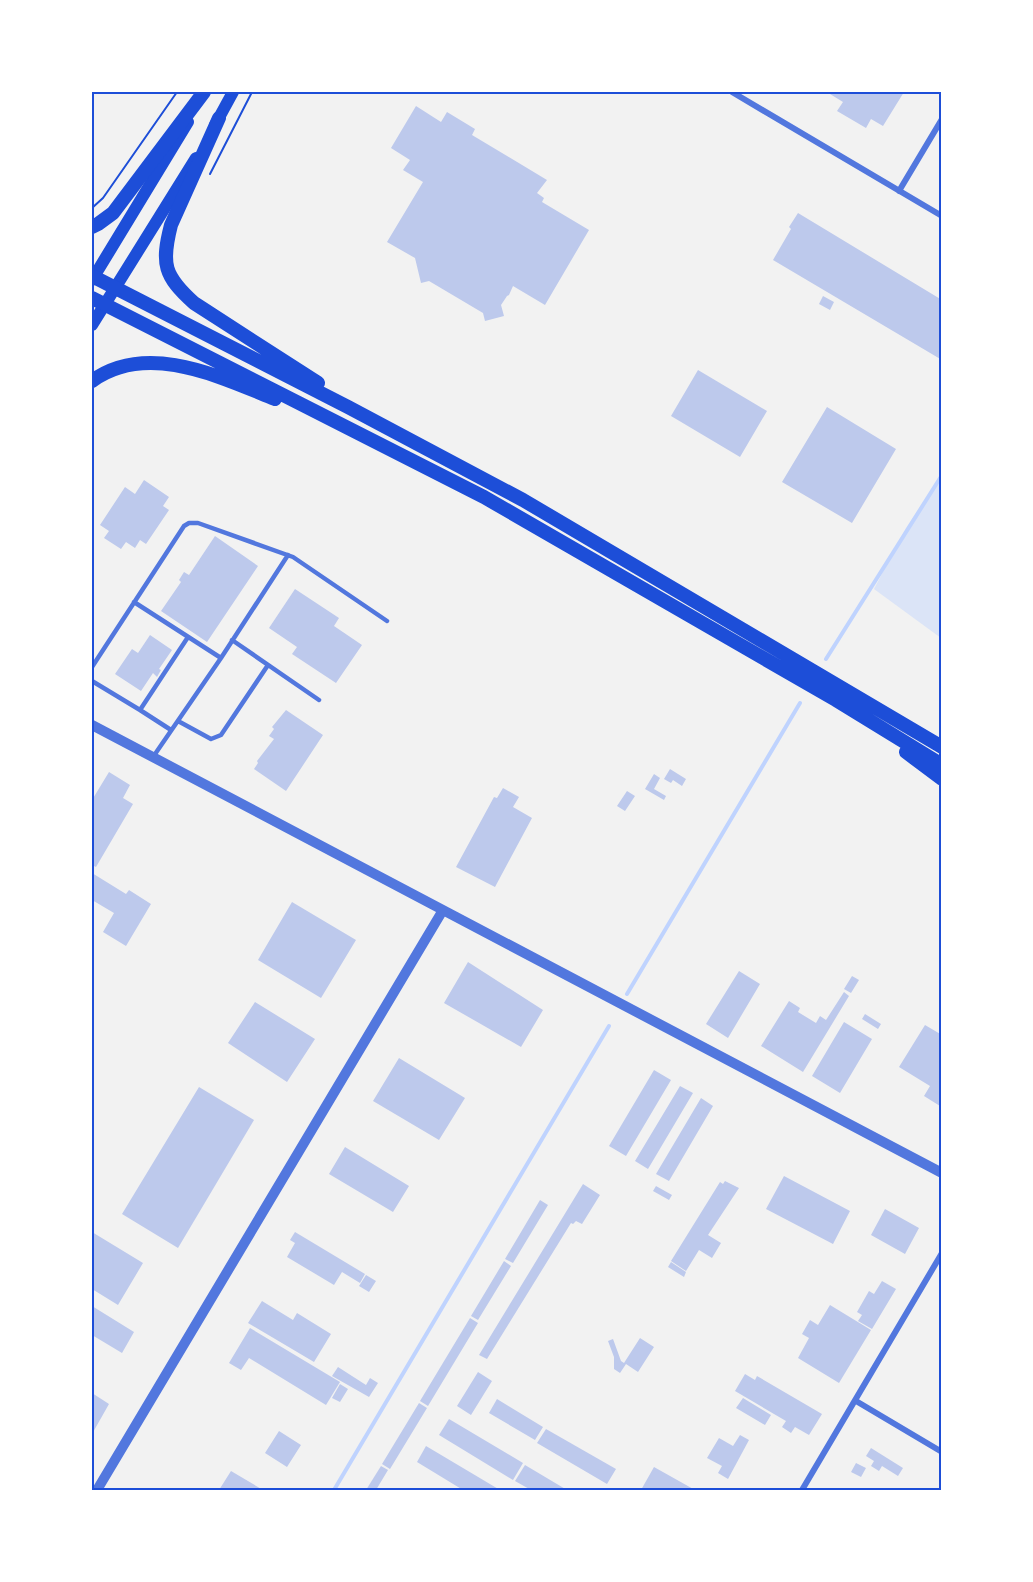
<svg xmlns="http://www.w3.org/2000/svg" width="1033" height="1582" font-family="Barlow,sans-serif">
  <style>
    .green { fill: #dbe4f7 }
    .lines { fill: none; stroke-linecap: round; stroke-linejoin: round }
    .stream { stroke: #bfd3fe; stroke-width: 4 }
    .building { fill: #bdc9ec }
    .path { stroke: #1d4ed8; stroke-width: 2 }
    .service { stroke: #5277de; stroke-width: 4.5 }
    .minor { stroke: #5277de; stroke-width: 6 }
    .tertiary { stroke: #5277de; stroke-width: 10 }
    .secondary { stroke: #1d4ed8; stroke-width: 12 }
    .primary { stroke: #1d4ed8; stroke-width: 14 }
    .neatline { fill: none; stroke: #1d4ed8; stroke-width: 2 }
  </style>
  <rect width="100%" height="100%" fill="#f2f2f2"/>
  <path class="green" d="M941 476V638L874 589 906 528Z"/>
  <g class="lines">
    <path class="stream" d="M826 659 942 475
      M627 994 800 703
      M334 1490 609 1026"/>
  </g>
  <path class="building" d="M832 92H904L883 126 871 119 866 128 837 111 843 102 830 94Z
    M416 106 441 122 447 112 475 129 472 135 547 180 537 193 544 198 542 202 589 230 545 305 513 286 509 295 507 296 501 305 504 316 485 321 483 313 429 281 421 283 415 258 387 242 423 182 403 170 410 160 391 148Z
    M798 213 942 300V360L773 260 791 229 789 227Z
    M823 296 834 302 830 310 819 304Z
    M698 370 767 411 740 457 671 416Z
    M827 407 896 449 852 523 782 482Z
    M144 480 169 497 163 506 169 510 146 544 140 540 135 548 126 542 121 549 104 538 109 531 100 525 125 487 135 494Z
    M215 536 258 566 207 642 161 611 181 582 179 580 184 572 189 575Z
    M295 589 339 618 334 626 362 645 336 683 292 654 297 647 269 628Z
    M150 635 172 650 159 669 161 670 157 677 153 673 141 691 115 674 132 649 138 653Z
    M286 710 323 735 286 791 254 769 258 763 257 761 274 739 269 736 274 729 272 727Z
    M670 769 686 779 682 786 673 780 671 783 664 779Z
    M109 772 130 785 123 798 133 804 96 867 92 865V800Z
    M654 774 660 778 654 789 666 796 664 800 645 789Z
    M503 788 519 797 513 807 532 818 495 887 456 867 494 797 497 798Z
    M627 791 635 796 625 811 617 806Z
    M92 873 126 894 129 890 151 904 126 946 103 932 114 913 92 900Z
    M292 902 356 940 321 998 258 960Z
    M468 962 543 1010 521 1047 444 1003Z
    M739 971 760 984 728 1038 706 1024Z
    M852 976 859 980 851 993 844 989Z
    M844 992 849 996 803 1072 761 1046 789 1001 800 1008 798 1012 816 1023 820 1016 826 1020Z
    M255 1002 315 1039 287 1082 228 1043Z
    M865 1014 881 1024 878 1029 862 1019Z
    M844 1022 872 1039 840 1093 812 1076Z
    M925 1025 942 1035 940 1106 924 1096 930 1086 899 1067Z
    M399 1058 465 1098 439 1140 373 1101Z
    M654 1070 671 1080 626 1156 609 1146Z
    M680 1086 693 1093 648 1169 635 1161Z
    M199 1087 254 1120 178 1248 122 1214Z
    M701 1098 713 1106 669 1181 656 1174Z
    M345 1147 409 1186 393 1212 329 1174Z
    M784 1176 850 1211 833 1244 766 1209Z
    M725 1181 739 1188 708 1235 721 1243 712 1258 699 1250 686 1271 671 1261 720 1182 723 1184Z
    M583 1184 600 1195 582 1224 576 1221 573 1224 571 1223 487 1359 479 1355Z
    M656 1186 672 1195 669 1200 653 1191Z
    M540 1200 548 1205 513 1263 505 1259Z
    M885 1209 919 1228 905 1254 871 1235Z
    M92 1232 143 1263 118 1305 92 1289Z
    M295 1232 365 1274 360 1283 342 1272 334 1285 287 1257 295 1243 290 1240Z
    M504 1261 511 1266 478 1320 471 1316Z
    M671 1262 686 1272 684 1277 668 1267Z
    M366 1275 376 1281 369 1292 359 1286Z
    M882 1281 896 1289 872 1329 858 1321 862 1315 857 1312 869 1291 874 1294Z
    M262 1301 293 1320 297 1313 331 1334 314 1362 248 1323Z
    M830 1305 871 1330 839 1383 798 1358 809 1338 802 1334 810 1320 818 1325Z
    M92 1306 134 1332 122 1353 92 1335Z
    M470 1318 478 1323 428 1406 420 1401Z
    M250 1328 340 1382 326 1405 249 1358 241 1370 229 1363Z
    M640 1338 654 1347 638 1372 626 1364 620 1373 614 1369V1357L608 1341 613 1339 621 1361 624 1363Z
    M338 1367 366 1385 370 1378 378 1383 369 1397 332 1376Z
    M478 1372 492 1381 471 1415 457 1406Z
    M745 1374 755 1380 757 1376 822 1414 809 1435 795 1427 791 1433 782 1427 786 1421 735 1391Z
    M340 1384 348 1389 340 1402 332 1398Z
    M92 1393 109 1404 92 1434Z
    M743 1398 771 1415 765 1425 736 1408Z
    M497 1399 543 1427 535 1440 489 1413Z
    M419 1403 427 1408 390 1469 382 1464Z
    M449 1419 523 1463 513 1480 439 1435Z
    M546 1429 616 1469 607 1484 537 1443Z
    M279 1431 301 1445 287 1467 265 1453Z
    M740 1435 749 1440 728 1479 718 1473 722 1466 707 1458 719 1438 733 1446Z
    M426 1446 500 1490H463L417 1462Z
    M871 1448 903 1468 898 1476 882 1466 879 1471 871 1466 874 1461 866 1456Z
    M856 1463 866 1468 861 1477 851 1472Z
    M525 1465 567 1490H531L515 1481Z
    M381 1466 388 1470 376 1490H366Z
    M654 1467 695 1490H641Z
    M231 1471 263 1490H219Z"/>
  <g class="lines">
    <path class="path" d="M210 174 252 92
      M92 208 103 198 177 92"/>
    <path class="service" d="M134 602 221 658 288 555
      M232 640 319 700
      M92 667 184 526 189 523H198L293 557 387 621
      M92 681 140 710
      M178 721 211 739 221 735 268 665
      M171 730 140 710 188 637
      M153 757 221 658"/>
    <path class="minor" d="M732 92 942 216
      M899 191 942 119
      M856 1401 942 1452
      M802 1490 942 1253"/>
    <path class="tertiary" d="M92 725 942 1173
      M97 1490 443 910"/>
    <path class="secondary" d="M215 125 233 92
      M92 280 188 122
      M92 325 196 158"/>
    <path class="primary" d="M219 118 171 225C161 264 164 276 194 303L318 383
      M92 227 98 224 113 213 204 92
      M92 276 348 407 523 500 942 747
      M92 298 484 497 836 700 942 765
      M92 381C147 341 220 377 275 399
      M906 752 942 779"/>
  </g>
  <rect width="1033" height="1582" fill="none" stroke="#ffffff" stroke-width="186"/>
  <rect x="93" y="93" width="847" height="1396" class="neatline"/>
</svg>
